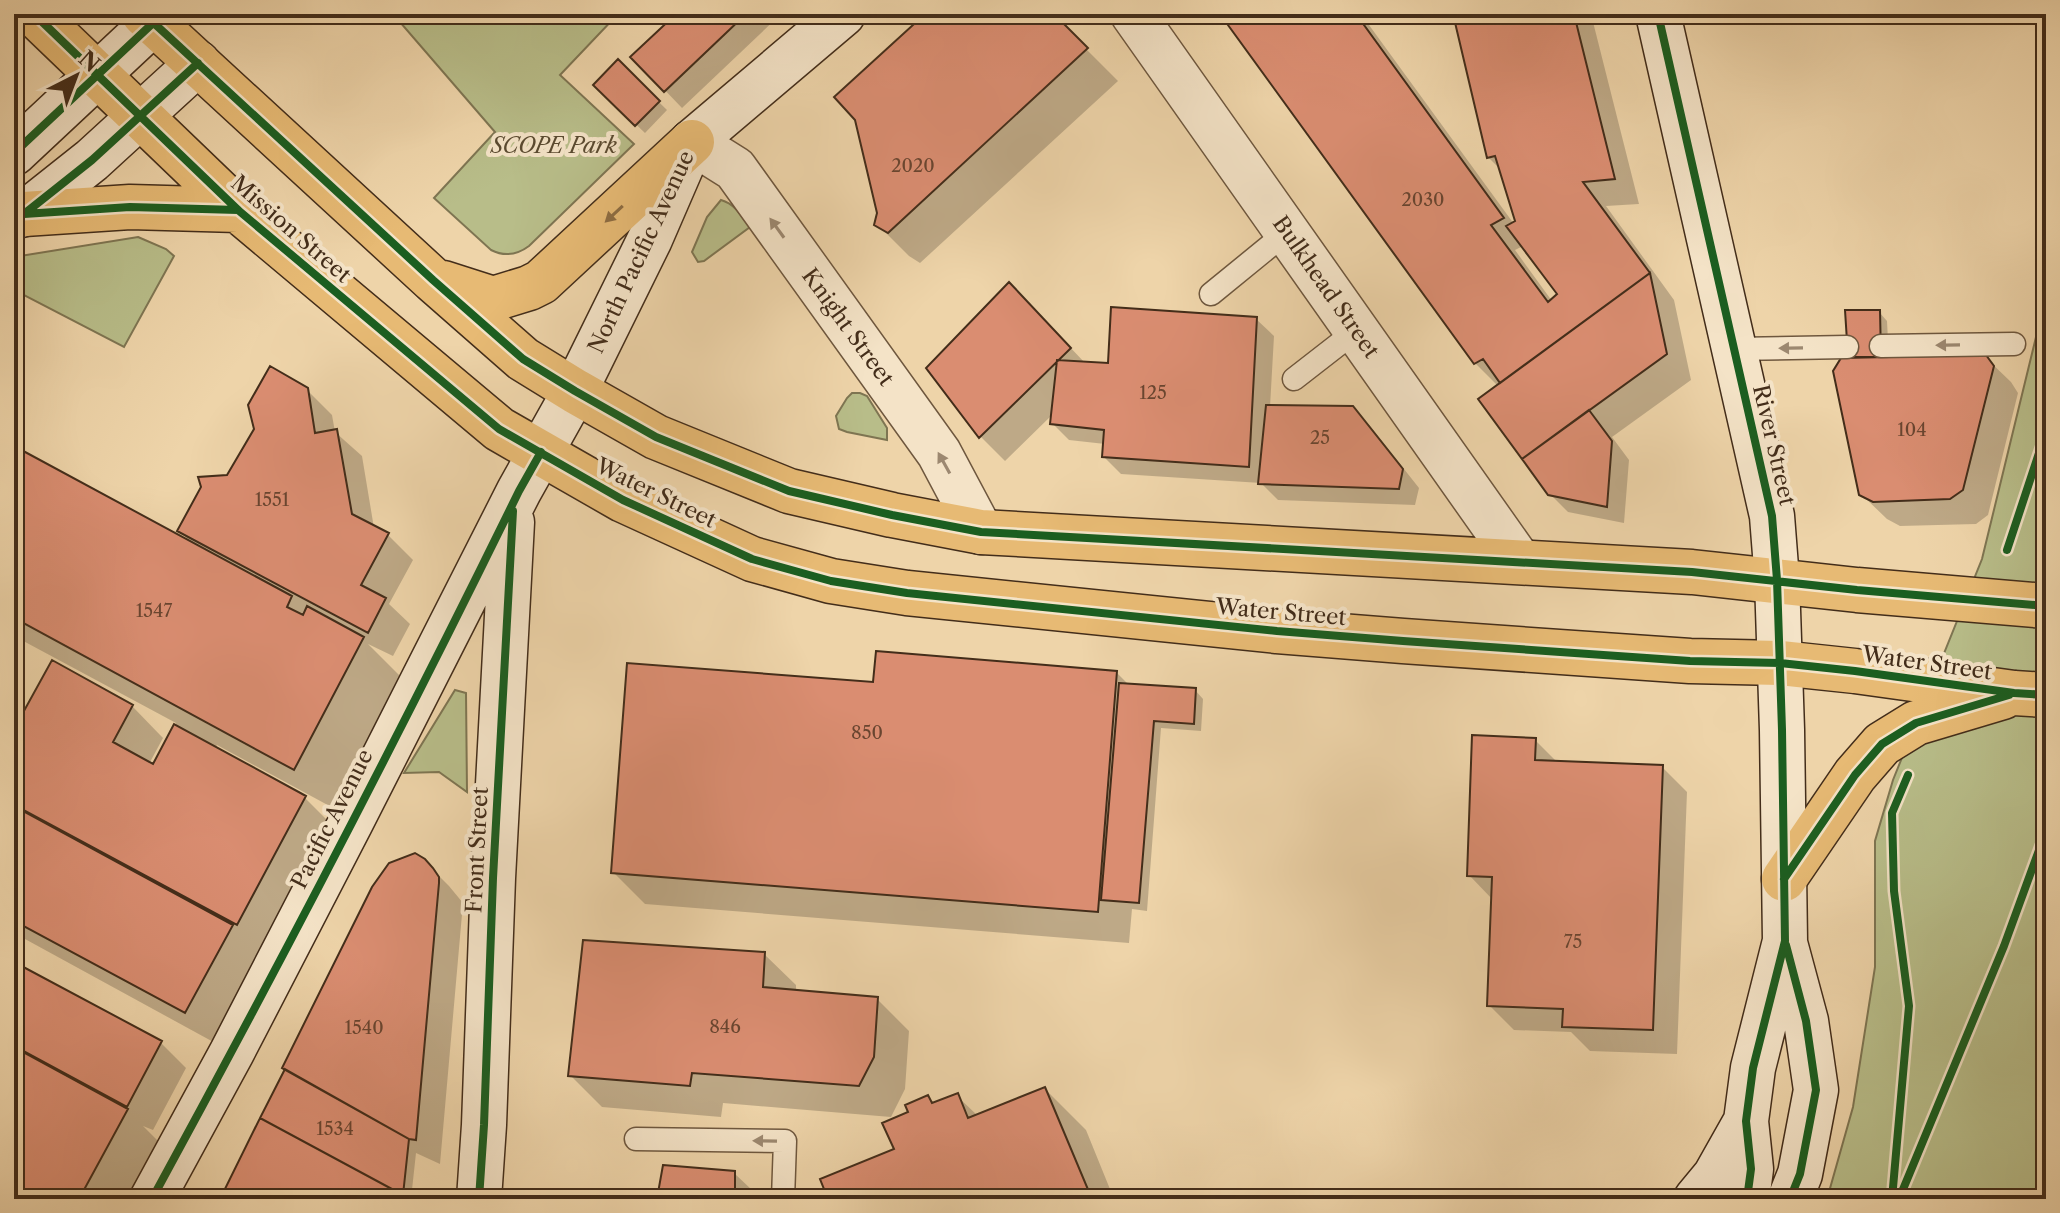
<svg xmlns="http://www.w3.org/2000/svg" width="2060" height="1213" font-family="'Libre Caslon Text',serif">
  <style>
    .green { fill: #b8bd89; stroke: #7e7552; stroke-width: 2 }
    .shadow { fill: #0003; fill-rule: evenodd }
    .building { fill: #da8d71; stroke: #432d1a; stroke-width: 2 }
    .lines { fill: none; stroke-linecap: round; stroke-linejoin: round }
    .lane-casing { stroke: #6e573e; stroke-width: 25 }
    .street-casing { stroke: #6e573e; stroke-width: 47 }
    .secondary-casing { stroke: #432d1a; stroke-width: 47 }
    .primary-casing { stroke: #432d1a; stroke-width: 47 }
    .lane { stroke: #f4e3c7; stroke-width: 22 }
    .street { stroke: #f4e3c7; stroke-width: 44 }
    .secondary { stroke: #f4e3c7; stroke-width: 44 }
    .primary { stroke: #e7ba74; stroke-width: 44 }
    .cycleway-casing { stroke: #f4e3c7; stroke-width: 13 }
    .cycleway { stroke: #1b5e20; stroke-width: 8 }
    .oneway { fill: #8d6c42 }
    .oneway2 { fill: #9c8870 }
    .labels { text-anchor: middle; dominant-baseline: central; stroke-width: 8; stroke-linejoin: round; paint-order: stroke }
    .number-label { font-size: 18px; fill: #694530 }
    .park-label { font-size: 22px; font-style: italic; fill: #5a4a30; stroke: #f4e3c7 }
    .street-label { font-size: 22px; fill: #432d1a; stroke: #f4e3c7 }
  </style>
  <rect width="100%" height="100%" fill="#eed4a9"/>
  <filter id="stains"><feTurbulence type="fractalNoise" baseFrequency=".0025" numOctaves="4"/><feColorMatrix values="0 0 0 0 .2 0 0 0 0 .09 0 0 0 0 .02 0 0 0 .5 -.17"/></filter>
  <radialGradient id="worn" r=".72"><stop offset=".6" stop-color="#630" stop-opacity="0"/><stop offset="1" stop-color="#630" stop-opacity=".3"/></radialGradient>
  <path class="green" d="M393 14H618L560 75 634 144 529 246C517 255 505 257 491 250L434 198 495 132Z
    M721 200C735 204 742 216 750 227L704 261 698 262 692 252 707 217Z
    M138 237 166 249 174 256 124 347 14 290V257Z
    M2046 296V1199H1827L1853 1107 1875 967V841L1893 780 1982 559Z
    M852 393H860L867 396 887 428V440L847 432 839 429 836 416 847 398Z
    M455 690 466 693 467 792 439 772 404 773Z"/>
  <path class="shadow" d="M679 14H781L682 108 633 57Z
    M928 14H1051L1118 81 920 263 909 256 877 224Z
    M1222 14H1361L1514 224 1517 222 1501 170 1488 157 1455 14H1591L1639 204 1606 206 1674 300 1691 380 1612 437 1629 460 1624 523 1568 512 1550 494 1499 387 1475 363ZM1523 246 1560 294 1552 301 1515 250Z
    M618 62 667 110 645 133 595 85Z
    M1034 309 1085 363 1110 365 1256 319 1274 336 1270 407 1352 408 1370 426 1419 488 1415 505 1278 500 1261 483 1121 474 1104 457 1105 444 1069 440 1052 423V415L1005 461 981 437 928 369Z
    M1879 312 1887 321 1889 359 1985 357 2011 382 2018 393 1988 515 1976 524 1900 526 1887 519 1861 494 1853 360 1849 356Z
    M307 390 332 415 335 432 362 456 374 528 388 535 413 560 389 604 410 624 393 656 368 644 404 680 335 809 217 745 215 749 305 798 336 829 217 1044 14 933V734L132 706 163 738 149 764 154 766 176 723 14 636V448L191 543 180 531Z
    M1116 672 1129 685 1195 690 1203 699 1201 731 1161 728 1147 911 1132 909 1129 943 645 904 613 872 875 684Z
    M1535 740 1558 763 1662 767 1687 792 1677 1054 1590 1051 1571 1032 1514 1030 1489 1005 1493 900 1469 875Z
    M423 860 449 886 463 903 440 1164 416 1153 411 1199H222Z
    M764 954 796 985V992L877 999 909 1031 905 1089 891 1117 723 1103 721 1117 602 1107 570 1075Z
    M14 964 161 1043 186 1068 153 1130 143 1126 159 1142 128 1199H14Z
    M1045 1089 1086 1130 1114 1199H831L896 1150 910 1113 928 1098 935 1104 957 1096 978 1116Z
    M734 1173 752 1190 751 1199H644Z"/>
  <path class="building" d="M676 14H746L664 92 630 57Z
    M925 14H1054L1088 48 888 233 874 225 877 213 855 120 834 97Z
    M1220 14H1356L1504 218 1491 225 1548 302 1557 294 1506 226 1515 221 1495 156 1487 158 1453 14H1574L1615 179 1583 182 1650 273 1500 383 1483 359 1474 364Z
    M618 59 660 101 635 126 593 85Z
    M1650 273 1667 354 1522 459 1478 399Z
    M1009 282 1071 348 979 438 926 368Z
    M1111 307 1257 317 1249 467 1102 457 1104 430 1050 424 1057 360 1108 363Z
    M1845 310H1880L1881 357H1848Z
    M1986 355 1994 366 1963 490 1950 499 1873 502 1859 495 1833 371 1841 358Z
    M270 366 308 388 315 433 337 429 352 514 389 533 361 585 386 598 368 633 177 531 201 487 198 477 227 475 254 429 248 405Z
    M1266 405 1353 406 1403 469 1399 489 1258 484Z
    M1589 410 1612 441 1607 507 1548 495 1522 459Z
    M14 446 292 596 287 607 303 615 307 606 364 637 294 770 14 618Z
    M876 651 1117 671 1098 912 611 873 627 663 873 682Z
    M52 660 133 705 113 742 153 764 174 724 306 796 237 925 14 805V729Z
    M1119 683 1196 688 1194 724 1154 721 1139 903 1101 900Z
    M1472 735 1536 738 1535 760 1663 765 1653 1030 1562 1027 1563 1009 1487 1006 1492 877 1467 876Z
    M14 806 233 925 185 1013 14 921Z
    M415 853 425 859 433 868 439 877V883L416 1140 409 1139 282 1068 372 887 389 863Z
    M583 940 765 952 763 987 878 997 874 1057 859 1086 692 1073 690 1086 568 1076Z
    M14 962 162 1041 127 1107 14 1046Z
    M14 1047 128 1109 79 1199H39L14 1186Z
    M285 1069 409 1139 403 1195 260 1118Z
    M1045 1087 1092 1199H828L820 1179 894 1149 882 1123 908 1112 905 1105 928 1095 932 1103 958 1093 968 1118Z
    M260 1118 403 1195V1199H220Z
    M663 1165 735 1171V1199H642V1191L658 1193Z"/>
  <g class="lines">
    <defs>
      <path id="lane" d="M1211 294 1287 232
        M1881 346 2014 344
        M1734 349 1847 347
        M1294 379 1357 330
        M636 1139 785 1141 783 1199"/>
      <path id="street" d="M1133 14 1519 561
        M692 142 735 169 939 453 981 532"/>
      <path id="secondary" d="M1658 14 1772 516 1777 580 1782 730 1785 941 1753 1068 1746 1121 1751 1169 1747 1199
        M14 153 153 23
        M14 217 24 214 92 160 198 63
        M1785 943 1806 1021 1816 1090 1800 1174 1790 1199
        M152 1199 232 1052 351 822 519 491 575 391 650 239 692 142 843 14
        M479 1199 484 1125 493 878 512 522
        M1696 1199 1715 1176 1746 1121"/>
      <path id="primary" d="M34 14 238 210 499 429 623 500 752 559 831 581 907 593 1277 631 1403 641 1690 661 1780 663 1855 671 2014 693 2046 695
        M144 14 433 280 523 359 575 391 656 437 789 491 892 515 981 532 1692 572 1857 590 2046 606
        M24 214 130 207 238 210
        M443 283 493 299 529 288 541 282 692 142
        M1784 879 1855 775 1882 744 1916 723 2003 697"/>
    </defs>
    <use href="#lane" class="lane-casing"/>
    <use href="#street" class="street-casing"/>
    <use href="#secondary" class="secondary-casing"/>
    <use href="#primary" class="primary-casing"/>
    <use href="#lane" class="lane"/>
    <use href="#street" class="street"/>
    <use href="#secondary" class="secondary"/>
    <use href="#primary" class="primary"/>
    <defs>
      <path id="cycleway" d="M34 14 238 210 499 429 623 500 752 559 831 581 907 593 1277 631 1403 641 1690 661 1780 663 1855 671 2014 693 2046 695
        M144 14 433 280 523 359 575 391 656 437 789 491 892 515 981 532 1692 572 1857 590 2046 606
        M1658 14 1772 516 1777 580 1782 730 1785 941 1753 1068 1746 1121 1751 1169 1747 1199
        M14 153 153 23
        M24 214 130 207 238 210
        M14 217 24 214 92 160 198 63
        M2007 550 2046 432
        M1784 879 1855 775 1882 744 1916 723 2009 695
        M1786 945 1806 1021 1816 1090 1800 1174 1790 1199
        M152 1199C279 966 402 730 519 491L541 452
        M479 1199 484 1125 493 878 513 511
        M1892 1199 1909 1006 1894 891 1892 813 1908 775
        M1899 1199 2004 946 2046 831"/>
    </defs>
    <use href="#cycleway" class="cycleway-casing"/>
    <use href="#cycleway" class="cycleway"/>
  </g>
  <defs><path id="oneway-solid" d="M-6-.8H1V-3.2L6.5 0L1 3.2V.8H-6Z" transform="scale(2)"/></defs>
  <use class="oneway" href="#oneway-solid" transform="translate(614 214) rotate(137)"/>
  <g class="oneway2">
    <use href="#oneway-solid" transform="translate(777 228) rotate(-126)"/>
    <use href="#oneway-solid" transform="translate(1948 345) rotate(179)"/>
    <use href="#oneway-solid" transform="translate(1791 348) rotate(179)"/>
    <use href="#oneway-solid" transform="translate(944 463) rotate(-119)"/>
    <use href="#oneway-solid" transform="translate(765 1141) rotate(-179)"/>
  </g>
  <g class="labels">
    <g class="number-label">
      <text x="913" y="166">2020</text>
      <text x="1423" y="200">2030</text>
      <text x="1153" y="393">125</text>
      <text x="1912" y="430">104</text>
      <text x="1320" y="438">25</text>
      <text x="272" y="500">1551</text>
      <text x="154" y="611">1547</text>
      <text x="867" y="733">850</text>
      <text x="1573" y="942">75</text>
      <text x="725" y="1027">846</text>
      <text x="364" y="1028">1540</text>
      <text x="335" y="1129">1534</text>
    </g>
    <g class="park-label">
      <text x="554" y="145">SCOPE Park</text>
    </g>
    <g class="street-label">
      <text transform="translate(291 229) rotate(41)">Mission Street</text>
      <text transform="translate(641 252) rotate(-65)">North Pacific Avenue</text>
      <text transform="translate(1326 287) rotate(55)">Bulkhead Street</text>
      <text transform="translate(848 327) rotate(54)">Knight Street</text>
      <text transform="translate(1774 445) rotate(77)">River Street</text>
      <text transform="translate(656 493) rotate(26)">Water Street</text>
      <text transform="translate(1281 612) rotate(5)">Water Street</text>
      <text transform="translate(1927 663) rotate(8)">Water Street</text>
      <text transform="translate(332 819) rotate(-63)">Pacific Avenue</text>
      <text transform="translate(477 850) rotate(-87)">Front Street</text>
    </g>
  </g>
  <rect width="2060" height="1213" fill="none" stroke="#eed4a9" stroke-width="48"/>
  <rect x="16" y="16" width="2028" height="1181" fill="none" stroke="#432d1a" stroke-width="4"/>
  <rect x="24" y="24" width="2012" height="1165" fill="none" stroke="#432d1a" stroke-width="2"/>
  <g transform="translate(76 76) rotate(42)" stroke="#f4e3c7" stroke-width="6" paint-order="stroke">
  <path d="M0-6L14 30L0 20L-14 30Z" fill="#432d1a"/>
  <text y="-12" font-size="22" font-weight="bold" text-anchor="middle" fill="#432d1a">N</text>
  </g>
  <rect width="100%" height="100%" filter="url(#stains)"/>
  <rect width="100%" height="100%" fill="url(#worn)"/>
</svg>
